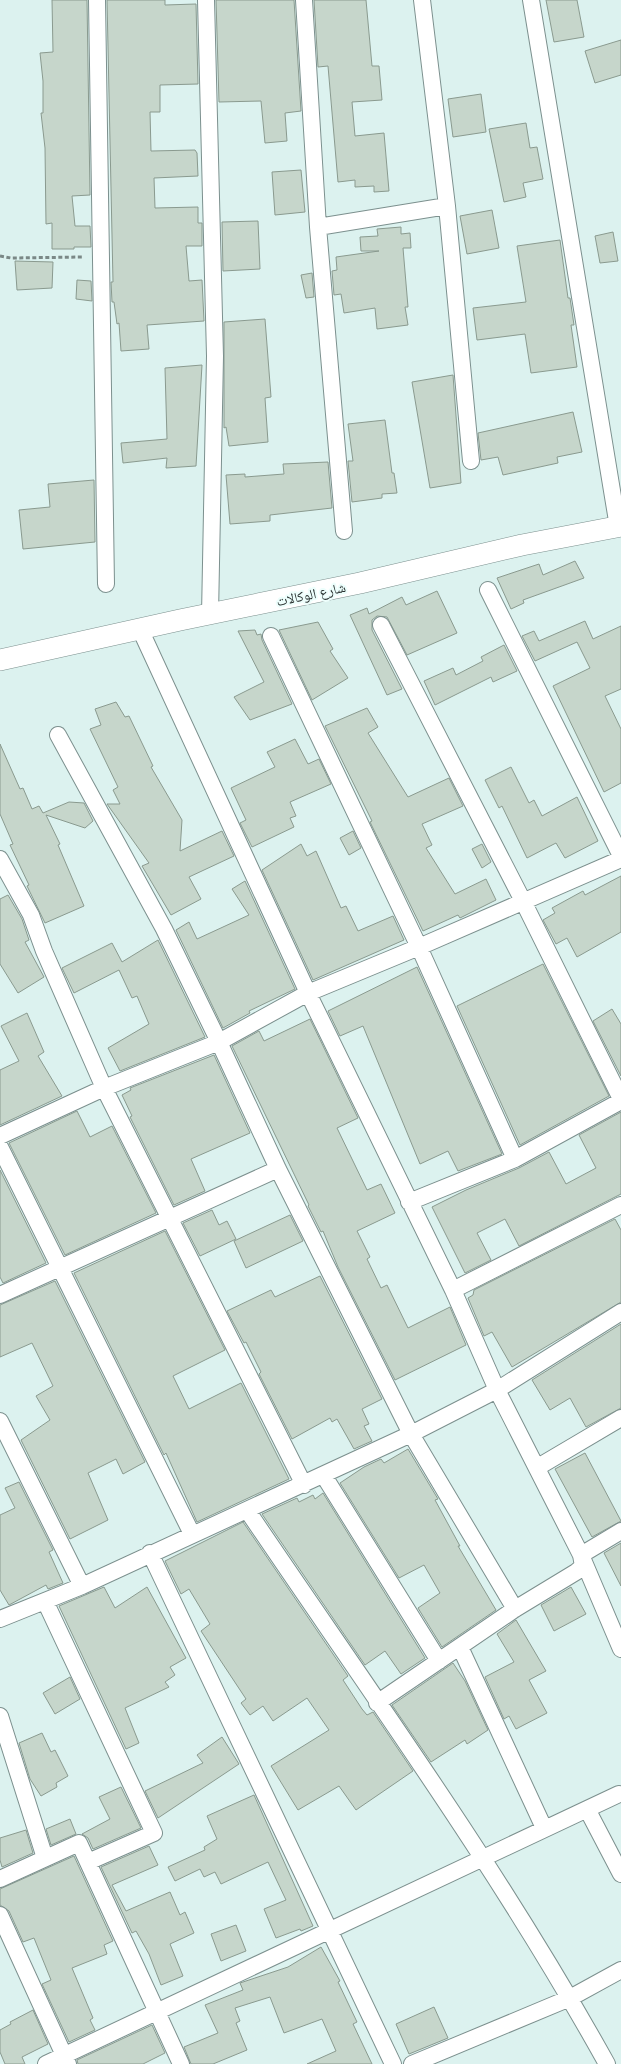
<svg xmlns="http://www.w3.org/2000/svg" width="621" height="2064" font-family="Montserrat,'Noto Naskh Arabic',sans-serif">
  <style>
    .building { fill: #c6d6cb; stroke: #8a9a8f }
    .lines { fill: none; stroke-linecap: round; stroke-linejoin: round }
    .minor-casing { stroke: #7c908e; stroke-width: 18 }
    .tertiary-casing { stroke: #7c908e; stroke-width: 22 }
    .path { stroke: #7a8886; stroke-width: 3; stroke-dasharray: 4 2.5; stroke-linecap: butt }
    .minor { stroke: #fff; stroke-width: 16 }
    .tertiary { stroke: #fff; stroke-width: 21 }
    .labels { text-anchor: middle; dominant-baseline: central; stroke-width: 4; stroke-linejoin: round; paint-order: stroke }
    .street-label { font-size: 14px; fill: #293130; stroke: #edfefc }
  </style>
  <rect width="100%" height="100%" fill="#dcf2ef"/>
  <path class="building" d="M52 0H87L90 195 72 196 75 226H90L91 247H74V249H52V223L46 224 45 148 41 113H43V81L40 53 53 52Z
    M107 0H165V5L196 4 198 84 160 85V112H150L151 151 195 150 197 153 198 176 154 178 155 208 198 207V223H202V246H186L189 281 202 280 204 321 147 325 149 349 121 351 119 323 117 324 114 302H112L111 282H113Z
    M216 0H294L301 111 285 113 287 141 265 143 261 101 219 102Z
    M314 0H366L372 66H379L382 100 352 102 355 136 384 133 389 191 374 192V186L355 187V180L338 182 328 66 318 67Z
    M546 0H577L584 37 554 42Z
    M621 40V75L595 83 585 51Z
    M481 94 486 132 453 137 448 99Z
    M526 123 530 148 537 147 543 179 523 183 526 197 504 202 489 129Z
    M301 170 305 212 275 215 272 172Z
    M492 210 499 248 467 254 460 216Z
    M258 221 260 269 223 271 222 222Z
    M401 227V234L410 233 411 248H403L408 307H405L408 325 377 329 375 308 344 313 341 294 334 295 332 271 337 270 336 257 379 251H361L360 237 378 236 377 229Z
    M613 232 618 261 600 263 595 236Z
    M560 240 568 298H570L574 325H571L577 367 531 373 525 334 477 340 473 308 526 302 517 246Z
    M15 261 53 262 52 288 17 290Z
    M312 273 314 297 306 298 301 275Z
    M77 280 91 281 92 301 76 299Z
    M265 319 271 397 265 398 268 442 229 446 226 427 224 428V322Z
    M202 365 196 466 166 468 167 458 123 463 121 443 167 439 165 368Z
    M453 375 461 483 430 488 412 382Z
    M573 412 582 452 557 457 558 463 503 475 498 457 481 460 478 433Z
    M385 420 392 473H394L397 493 382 494V498L352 502 348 461H353L348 424Z
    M328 462 332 508 270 515V521L230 524 226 475 245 474V477L284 474 283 464Z
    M94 480 95 542 23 549 19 510 50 507 48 484Z
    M575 561 584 578 523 600 524 603 511 609 497 578 539 564 543 575Z
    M437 591 457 633 407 655 387 617 377 616 372 620V630L402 689 387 695 350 615 367 608 369 614 402 597 406 605Z
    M585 621 593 639 621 626V689L605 696 621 729V783L604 792 553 686 590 668 577 642 535 661 522 636 534 631 539 641Z
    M318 622 333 649 330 651 348 678 312 700 279 630Z
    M255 630 257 635 261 634 262 640 292 704 250 720 234 697 264 682 238 631Z
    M504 645 517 671 493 682 491 677 435 705 424 681 453 668 456 675 483 661 481 657Z
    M116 702 125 717 129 716 153 766 151 767 182 820 180 851 222 831 234 856 189 877 201 899 171 915 142 866 149 863 107 804H120L113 790 118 787 90 729 101 725 95 709Z
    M367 708 378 727 368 733 408 797 449 778 463 806 422 824 432 845 426 848 455 894 486 879 496 900 460 918 458 915 423 931 370 822 372 821 325 726Z
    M295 739 308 764 319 759 331 784 290 802 296 816 290 818 294 827 252 847 240 823 246 820 231 788 275 767 267 752Z
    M0 744 20 789 23 788 32 809 39 806 43 813 69 802 84 803 93 821 85 828 46 815 60 844 58 845 84 906 45 923 27 886 29 885 10 845 13 844 0 814Z
    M511 767 529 803 534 800 542 816 577 797 598 841 565 858 556 843 527 858 502 806 499 808 485 780Z
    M353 831 361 848 349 855 340 838Z
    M301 844 307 856 316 851 341 908 346 906 358 931 393 916 404 940 313 980 262 870Z
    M482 844 491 862 482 868 472 849Z
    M621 876V932L577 957 567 938 556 944 543 920 555 913 552 908 583 891 585 895Z
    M245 881 295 989 249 1011 250 1013 223 1028 176 930 189 922 197 939 249 915 232 889Z
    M8 895 22 919 29 940 25 942 44 977 18 993 0 964V899Z
    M158 940 205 1037 120 1071 108 1048 149 1024 137 996 132 998 119 970 74 993 62 968 112 943 122 962Z
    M543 964 609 1096 520 1145 457 1006Z
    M417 967 502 1154 458 1171 448 1151 420 1164 363 1026 340 1036 328 1011Z
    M612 1009 621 1024V1076L593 1021Z
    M27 1013 44 1052 38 1056 62 1096 0 1125V1070L19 1061 1 1026Z
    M310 1019 358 1118 337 1128 367 1190 381 1184 395 1213 357 1231 370 1257 367 1259 381 1288 387 1285 408 1328 450 1307 466 1345 395 1380 338 1267 323 1231 321 1232 308 1206 309 1205 232 1046 259 1031 264 1041Z
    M214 1055 250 1133 191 1159 205 1191 174 1205 130 1117 132 1116 122 1095 131 1090 130 1088Z
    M77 1111 90 1137 112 1126 156 1213 65 1255 9 1143Z
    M621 1112V1194L519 1246 505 1219 477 1233 491 1260 465 1273 432 1207 466 1190 519 1168 549 1152 566 1184 596 1168 579 1135Z
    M0 1170 46 1263 3 1283 0 1277Z
    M212 1210 219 1225 227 1221 236 1239 200 1256 183 1223Z
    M290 1215 303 1241 246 1268 234 1241Z
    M615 1219 621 1230V1302L512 1367 492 1332 484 1336 468 1298 473 1295 474 1290Z
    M165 1231 225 1350 173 1376 189 1409 241 1383 289 1479 197 1522 166 1453 164 1455 74 1273Z
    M320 1276 382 1399 362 1409 369 1424 364 1426 372 1441 354 1449 337 1419 332 1422 330 1418 292 1439 259 1374 261 1372 246 1342 244 1343 227 1311 271 1290 275 1297Z
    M55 1281 145 1462 123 1474 116 1459 88 1473 108 1520 70 1539 21 1440 50 1420 36 1396 53 1386 32 1343 0 1357V1305Z
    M621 1324V1408L586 1427 570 1398 550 1410 532 1380Z
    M408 1449 438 1499 435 1500 460 1546H458L496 1610 442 1647 418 1608 440 1593 424 1565 399 1578 340 1483 364 1467 381 1459 384 1463Z
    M585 1453 621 1521 592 1537 555 1469Z
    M19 1482 53 1550 49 1552 63 1583 48 1589 46 1585 9 1605 0 1590V1515L15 1508 5 1488Z
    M323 1493 425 1658 401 1674 385 1651 365 1665 262 1514 297 1498 299 1502 313 1495 315 1499Z
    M243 1522 348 1676 343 1680 362 1709 367 1715 373 1712 413 1771 356 1810 339 1786 298 1810 271 1766 329 1730 307 1698 273 1721 263 1706 250 1715 241 1703 246 1699 201 1631 210 1624 189 1589 181 1594 165 1561Z
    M621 1543V1586L604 1553Z
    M104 1587 115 1608 147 1587 186 1658 170 1667 175 1675 165 1682 169 1687 125 1708 139 1743 126 1749 59 1606Z
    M571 1587 586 1614 554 1631 541 1605Z
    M516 1620 546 1671 529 1680 547 1713 516 1729 509 1716 504 1719 485 1677 514 1662 497 1634Z
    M453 1663 465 1681 488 1730 467 1744 465 1740 431 1762 392 1705Z
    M70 1677 80 1699 55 1714 43 1693Z
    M42 1733 51 1752 55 1750 68 1776 56 1783 57 1787 41 1796 30 1779 19 1743Z
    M222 1737 239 1764 158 1818 145 1791 203 1763 197 1755Z
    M121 1787 141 1828 93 1849 88 1838 82 1834 110 1819 99 1797Z
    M254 1795 313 1926 301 1931 300 1929 276 1938 264 1909 286 1900 268 1862 221 1884 215 1872 204 1877 200 1869 175 1881 168 1867 205 1850 204 1847 217 1839 207 1816Z
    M70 1819 76 1834 51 1845 46 1829Z
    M26 1830 33 1853 2 1867 0 1860V1838Z
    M149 1846 158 1865 112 1885 126 1911 170 1892 180 1915 185 1912 194 1933 170 1944 183 1976 161 1985 149 1954 136 1931 132 1933 101 1867Z
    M74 1856 113 1941 104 1945 107 1954 72 1968 93 2018 90 2020 95 2030 69 2042 42 1984 51 1980 34 1938 23 1942 9 1911 0 1905V1889Z
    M236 1925 246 1951 221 1961 211 1934Z
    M321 1947 340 1981 338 1982 357 2022 353 2024 372 2064H307L336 2051 322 2019 284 2033 270 1997 235 2008 240 2021 236 2023 247 2050 213 2064H191L184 2047 218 2033 205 2005 243 1990 240 1983 288 1967Z
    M434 2007 448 2038 409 2054 396 2024Z
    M33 2010 48 2044 22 2057 25 2064H5L0 2052V2030L11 2024 10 2022Z
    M152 2025 165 2053 143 2064H78L77 2060Z"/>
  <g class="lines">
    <defs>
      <path id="minor" d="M97 0 106 584
        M206 0 215 356 210 615
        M304 0 318 227 344 531
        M422 0 447 206 471 461
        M531 0 618 527
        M318 227 447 206
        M488 590 621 856
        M381 625 523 901 621 1099
        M140 629 308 993 453 1290 497 1390 581 1555 621 1649
        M271 636 419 947 515 1159
        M58 735 164 929 219 1042 278 1169 411 1434 515 1609
        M0 859 31 915 44 951 104 1088 304 1485
        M0 1136 104 1088 219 1042 308 993 419 947 621 859
        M0 1147 192 1534
        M409 1202 515 1159 621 1101
        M453 1290 621 1205
        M0 1295 278 1169
        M0 1421 82 1586
        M538 1467 621 1418
        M324 1476 439 1661
        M247 1510C370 1692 500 1871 607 2064
        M150 1553 393 2064
        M45 1601 154 1833 88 1862
        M0 1619 82 1586 411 1434 497 1390 621 1312
        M460 1647 544 1828
        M377 1703 515 1609 576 1572 583 1566 581 1555 621 1531
        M0 1716 45 1858
        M587 1809 621 1874
        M0 1879 79 1843 181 2064
        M0 1915 68 2064
        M46 2064 619 1794
        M412 2064 570 1998 621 1970"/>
      <path id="tertiary" d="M0 660 180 620 360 583 522 545 621 526"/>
    </defs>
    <use href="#minor" class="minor-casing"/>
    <use href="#tertiary" class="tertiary-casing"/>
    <path class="path" d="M0 256 11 258 84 257"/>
    <use href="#minor" class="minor"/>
    <use href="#tertiary" class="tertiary"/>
  </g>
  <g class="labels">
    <g class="street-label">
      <text transform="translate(311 594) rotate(-12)">شارع الوكالات</text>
    </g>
  </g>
</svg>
